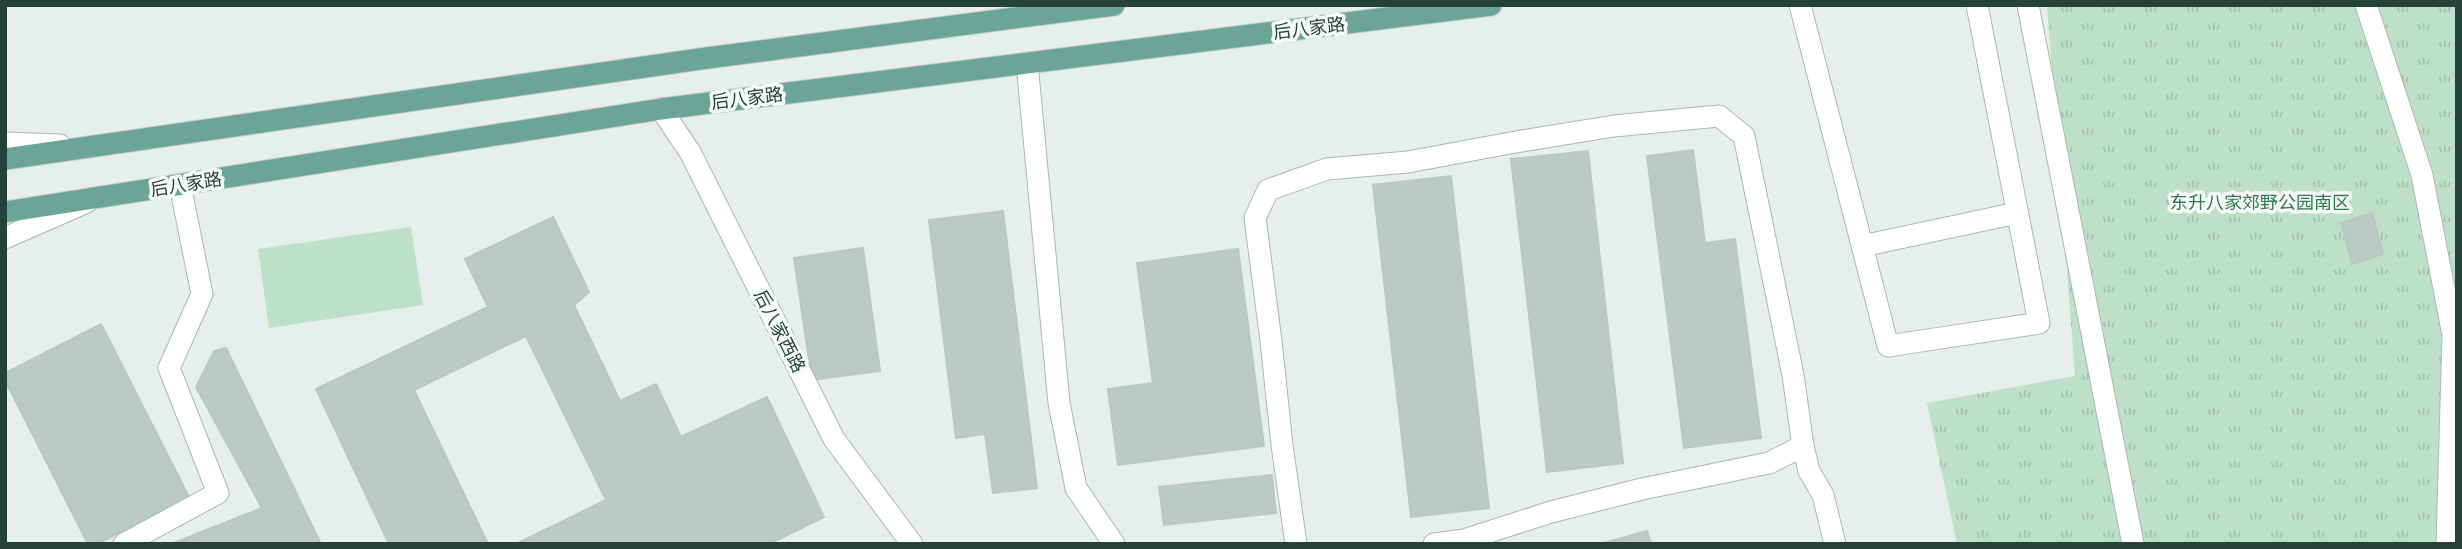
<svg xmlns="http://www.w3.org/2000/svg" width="2462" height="549" font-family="'Archivo Narrow','Noto Sans SC',sans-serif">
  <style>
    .grass { fill: url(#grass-tufts) }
    .pitch { fill: #bfe0c8 }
    .building { fill: #bbcac4; stroke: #b8c9c2; stroke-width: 2 }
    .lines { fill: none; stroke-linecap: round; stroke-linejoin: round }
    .minor-casing { stroke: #a8b8b2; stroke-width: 23 }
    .major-casing { stroke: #c2cac8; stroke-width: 23 }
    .minor { stroke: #fff; stroke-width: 21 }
    .major { stroke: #6aa596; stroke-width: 21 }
    .labels { text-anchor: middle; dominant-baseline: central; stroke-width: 7; stroke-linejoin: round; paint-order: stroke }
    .street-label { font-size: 18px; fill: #24423a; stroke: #f7fbf9 }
    .park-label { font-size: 18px; fill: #2d7a4b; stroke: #f7fbf9 }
  </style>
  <defs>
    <pattern id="grass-tufts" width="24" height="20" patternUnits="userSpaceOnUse" patternTransform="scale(1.75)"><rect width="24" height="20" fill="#bfe0c8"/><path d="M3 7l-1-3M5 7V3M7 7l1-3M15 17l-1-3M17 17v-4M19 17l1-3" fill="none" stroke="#a4c1ad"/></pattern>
  </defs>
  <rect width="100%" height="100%" fill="#e6efeb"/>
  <path class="grass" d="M2047 5H2457V544H1957L1927 403 2075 376Z"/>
  <path class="pitch" d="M411 227 423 305 269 328 258 249Z"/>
  <path class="building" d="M1693 150 1705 243 1735 239 1761 438 1684 448 1647 156Z
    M1588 151 1623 463 1547 472 1511 159Z
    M1451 176 1489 508 1411 517 1373 185Z
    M1003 211 1037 488 993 493 985 434 956 438 929 220Z
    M2372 213 2383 254 2352 264 2341 223Z
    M553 217 589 292 574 305 620 401 656 384 681 437 767 397 824 517 769 544H516L606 500 526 336 414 390 488 544H389L316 389 488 307 465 259Z
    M863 248 880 371 812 380 794 258Z
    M1238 249 1264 446 1118 465 1108 389 1153 383 1137 263Z
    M101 324 189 497 97 544H88L5 380V373Z
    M226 348 321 544H171L262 508 196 387 214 351Z
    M1272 475 1276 513 1164 525 1159 487Z
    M1647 531 1651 544H1600Z"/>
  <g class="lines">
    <defs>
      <path id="minor" d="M1800 5 1888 346 2039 323 1977 5
        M2028 5 2133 544
        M2366 5 2422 175 2453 335 2447 544
        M1027 63 1059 403 1076 488 1114 544
        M661 109 690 152 834 439 912 544
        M5 143 60 145
        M5 238 87 202
        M1862 246 2017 213
        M1803 446 1809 471 1823 495 1835 544
        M124 544 218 493 169 368 202 294 180 185
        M1296 544 1282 445 1271 341 1255 218 1268 190 1327 169 1408 162 1510 143 1614 126 1719 116 1744 136 1793 375 1803 446 1769 463 1642 489 1551 512 1464 540 1434 544"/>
      <path id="major" d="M5 159 707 58 1114 5
        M5 212 661 109 1491 5"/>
    </defs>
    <use href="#minor" class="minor-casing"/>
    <use href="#major" class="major-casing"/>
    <use href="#minor" class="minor"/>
    <use href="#major" class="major"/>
  </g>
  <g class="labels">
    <g class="street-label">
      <text transform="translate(1309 28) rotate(-7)">后八家路</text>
      <text transform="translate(747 98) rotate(-7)">后八家路</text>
      <text transform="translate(186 184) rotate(-9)">后八家路</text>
      <text transform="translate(780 331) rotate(63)">后八家西路</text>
    </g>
    <g class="park-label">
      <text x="2260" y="202">东升八家郊野公园南区</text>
    </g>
  </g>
  <rect width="2462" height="549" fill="none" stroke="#24423a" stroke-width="14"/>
</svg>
